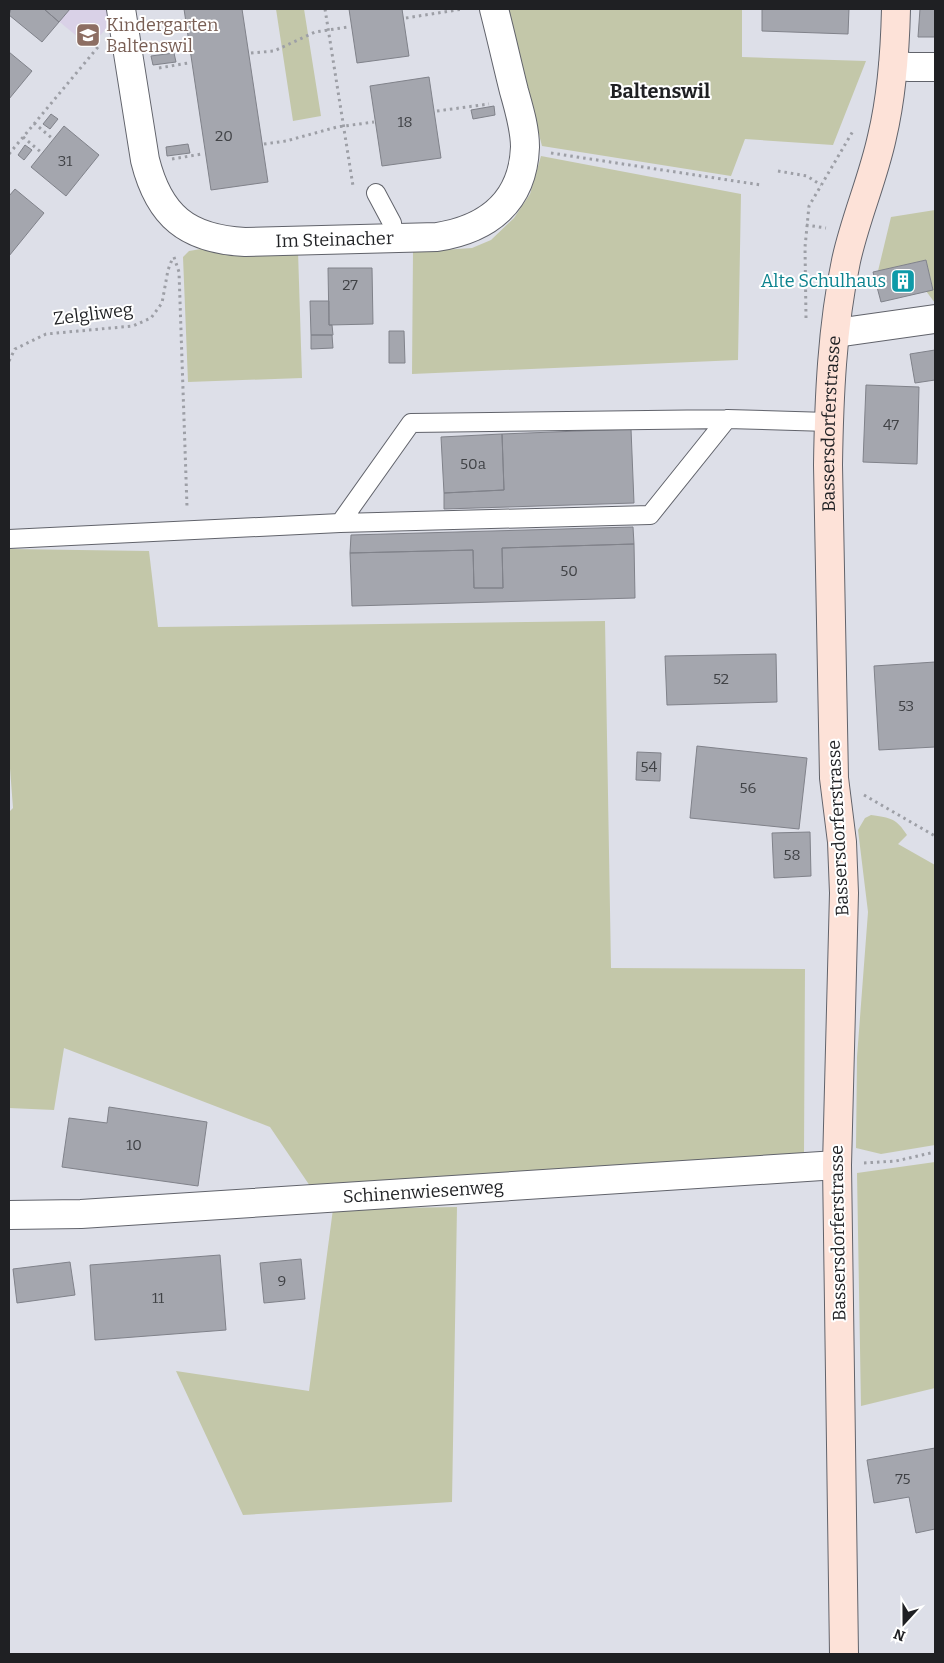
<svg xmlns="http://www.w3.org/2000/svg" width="944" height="1663" font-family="Bitter,serif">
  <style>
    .education { fill: #d9d1e7 }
    .green { fill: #c3c7a9 }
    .building { fill: #a4a6ae; stroke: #80828a }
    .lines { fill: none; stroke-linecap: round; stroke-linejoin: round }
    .lane-casing { stroke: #61636b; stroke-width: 20 }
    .street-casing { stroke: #61636b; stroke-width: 30 }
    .secondary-casing { stroke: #61636b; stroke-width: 30 }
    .path { stroke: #9d9fa6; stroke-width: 3; stroke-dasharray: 2.5 4; stroke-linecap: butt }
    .lane { stroke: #fff; stroke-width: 18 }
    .street { stroke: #fff; stroke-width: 28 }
    .secondary { stroke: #fde2d8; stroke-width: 28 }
    .labels { text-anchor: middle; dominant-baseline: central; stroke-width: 4; stroke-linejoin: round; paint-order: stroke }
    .number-label { font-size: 15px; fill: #404246 }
    .education-label { font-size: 18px; fill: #785e54; stroke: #fff; text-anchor: start }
    .street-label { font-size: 18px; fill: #1f2023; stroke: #fff }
    .culture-label { font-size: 18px; fill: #0d838f; stroke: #fff; text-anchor: end }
    .quarter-label { font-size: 20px; font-weight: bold; fill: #1f2023; stroke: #fff }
  </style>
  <rect width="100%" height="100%" fill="#dddfe8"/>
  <path class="education" d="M44 9H108L111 23 90 47Z"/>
  <path class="green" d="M276 9H304L321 116 293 121Z
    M507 9H742V57L866 61 833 145 745 139 731 176 542 146Z
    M541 156 741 194 738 360 412 374 413 252 472 248 491 240 514 218 530 194Z
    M935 210V303L926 291 933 289 926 260 878 271 891 217Z
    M201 249 225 253 298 251 302 378 188 382 183 257 189 251Z
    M9 549 149 551 158 627 605 621 611 968 805 969 804 1153 310 1186 270 1127 64 1048 54 1110 9 1108V812L13 808 9 755Z
    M871 815C891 818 896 818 907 835L898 844 935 865V1145L881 1154 856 1148 857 1057 868 912 858 830 865 818Z
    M935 1162V1388L861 1406 857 1173Z
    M457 1207 452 1502 243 1515 176 1371 309 1391 333 1209Z"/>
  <path class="building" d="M11 9H44L59 22 42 42 9 15Z
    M44 9H70L59 22Z
    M184 9H242L268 182 211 190Z
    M349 9H402L409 56 357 63Z
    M762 9H849L848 34 762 31Z
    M920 9H935V37H918Z
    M9 52 32 71 9 99Z
    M174 53 176 62 153 65 151 56Z
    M429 77 441 158 382 166 370 86Z
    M494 106 495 115 473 119 471 110Z
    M51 114 58 119 50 129 43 124Z
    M64 126 99 155 66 196 31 167Z
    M188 144 190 153 167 156 166 147Z
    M25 145 32 150 24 160 18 155Z
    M15 189 44 213 9 256V196Z
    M926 260 933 290 881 302 873 272Z
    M328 268H372L373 324 329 325Z
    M310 301H329V325H332L333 335H311Z
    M389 331H404L405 363H389Z
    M311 335H332L333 348 311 349Z
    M935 350V380L915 383 910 354Z
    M866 385 919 387 917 464 863 462Z
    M631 429 634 503 444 509V493L504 490 502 434Z
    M502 434 504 490 444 493 441 437Z
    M633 527 634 544 502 548 503 588H474L473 550 350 553 351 535Z
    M634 544 635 598 352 606 350 553 473 550 474 588H503L502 548Z
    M776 654 777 702 667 705 665 656Z
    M935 662V747L879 750 874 666Z
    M697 746 807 758 799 829 690 818Z
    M637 752 661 753 660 781 636 780Z
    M810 832 811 876 774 878 772 833Z
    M109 1107 207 1122 198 1186 62 1167 69 1118 107 1123Z
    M220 1255 226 1330 95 1340 90 1265Z
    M301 1259 305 1299 264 1303 260 1263Z
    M70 1262 75 1295 17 1303 13 1269Z
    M935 1448V1529L916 1533 909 1497 874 1503 867 1460Z"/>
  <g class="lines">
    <defs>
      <path id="lane" d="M376 193 392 223 394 238
        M340 523 650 515 727 419
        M9 539 340 523 411 423 727 419 828 422"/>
      <g id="street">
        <path id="s1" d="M121 9 145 160C159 216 187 239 245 242L437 237C488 229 523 202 525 147 525 128 519 109 514 91 507 63 501 36 494 9"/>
        <path d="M893 66 910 67H935"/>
        <path d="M836 333 935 319"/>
        <path id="s2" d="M9 1215 81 1214 837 1165"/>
      </g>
      <g id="secondary">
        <path id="s3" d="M844 1654 837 1165 844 893 842 842 834 778 828 465C829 398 832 327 846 261 855 219 873 179 882 137 892 95 895 52 896 9"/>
      </g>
    </defs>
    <use href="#lane" class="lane-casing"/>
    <use href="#street" class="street-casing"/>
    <use href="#secondary" class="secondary-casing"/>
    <path class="path" d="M325 9 353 186
      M406 18 463 9
      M251 53 274 51 315 32 348 27
      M159 68 188 63
      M437 111 489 104
      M34 123 53 139
      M23 137 42 153
      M264 144 286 141 337 127 374 122
      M551 153 761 185
      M9 154 98 47
      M172 159 202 154
      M778 171 807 176 821 185
      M806 225 826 228
      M174 257 179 272 187 507
      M806 318 805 247 809 206 853 131
      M9 361 15 349 46 334 133 326 151 318 162 303 168 270 173 257
      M864 795 935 836
      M864 1163 896 1161 935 1152"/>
    <use href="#lane" class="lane"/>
    <use href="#street" class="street"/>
    <use href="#secondary" class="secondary"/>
  </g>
  <defs>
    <symbol id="school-square" viewBox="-11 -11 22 22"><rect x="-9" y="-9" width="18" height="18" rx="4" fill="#8d6e63" stroke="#fff"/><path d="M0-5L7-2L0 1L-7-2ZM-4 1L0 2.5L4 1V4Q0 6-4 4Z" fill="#fff"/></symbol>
    <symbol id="building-square" viewBox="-11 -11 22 22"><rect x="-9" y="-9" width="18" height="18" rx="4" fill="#0f9aa8" stroke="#fff"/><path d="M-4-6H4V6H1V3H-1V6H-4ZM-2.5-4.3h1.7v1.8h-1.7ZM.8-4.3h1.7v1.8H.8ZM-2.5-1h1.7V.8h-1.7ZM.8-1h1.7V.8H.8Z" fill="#fff"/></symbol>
  </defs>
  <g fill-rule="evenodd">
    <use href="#school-square" x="74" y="21" width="28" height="28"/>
    <use href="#building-square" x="889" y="267" width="28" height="28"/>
  </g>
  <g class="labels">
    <g class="number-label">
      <text x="405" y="122">18</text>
      <text x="224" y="136">20</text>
      <text x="65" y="161">31</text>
      <text x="350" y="285">27</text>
      <text x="891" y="425">47</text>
      <text x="473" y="464">50a</text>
      <text x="569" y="571">50</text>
      <text x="721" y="679">52</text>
      <text x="906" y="706">53</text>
      <text x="649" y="767">54</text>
      <text x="748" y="788">56</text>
      <text x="792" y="855">58</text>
      <text x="134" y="1145">10</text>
      <text x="282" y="1281">9</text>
      <text x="158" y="1298">11</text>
      <text x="903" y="1479">75</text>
    </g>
    <g class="education-label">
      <text x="106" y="25">Kindergarten<tspan x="106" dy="21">Baltenswil</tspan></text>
    </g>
    <g class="street-label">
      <text stroke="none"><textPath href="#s1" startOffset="384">Im Steinacher</textPath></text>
      <text transform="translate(93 314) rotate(-7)">Zelgliweg</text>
      <text stroke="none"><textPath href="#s3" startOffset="1231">Bassersdorferstrasse</textPath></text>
      <text transform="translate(838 828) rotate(-93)">Bassersdorferstrasse</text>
      <text stroke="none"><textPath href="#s2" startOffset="415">Schinenwiesenweg</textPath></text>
      <text transform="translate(838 1233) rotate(-91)">Bassersdorferstrasse</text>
    </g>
    <g class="culture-label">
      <text x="886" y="281">Alte Schulhaus</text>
    </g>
    <g class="quarter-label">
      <text x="660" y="91">Baltenswil</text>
    </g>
  </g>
  <rect width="944" height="1663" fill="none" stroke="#1f2023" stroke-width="20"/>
  <g transform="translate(904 1623) rotate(201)" stroke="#ffffff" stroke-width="4" paint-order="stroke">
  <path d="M0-4L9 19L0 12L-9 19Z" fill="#1f2023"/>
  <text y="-8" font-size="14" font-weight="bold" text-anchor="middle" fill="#1f2023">N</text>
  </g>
</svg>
